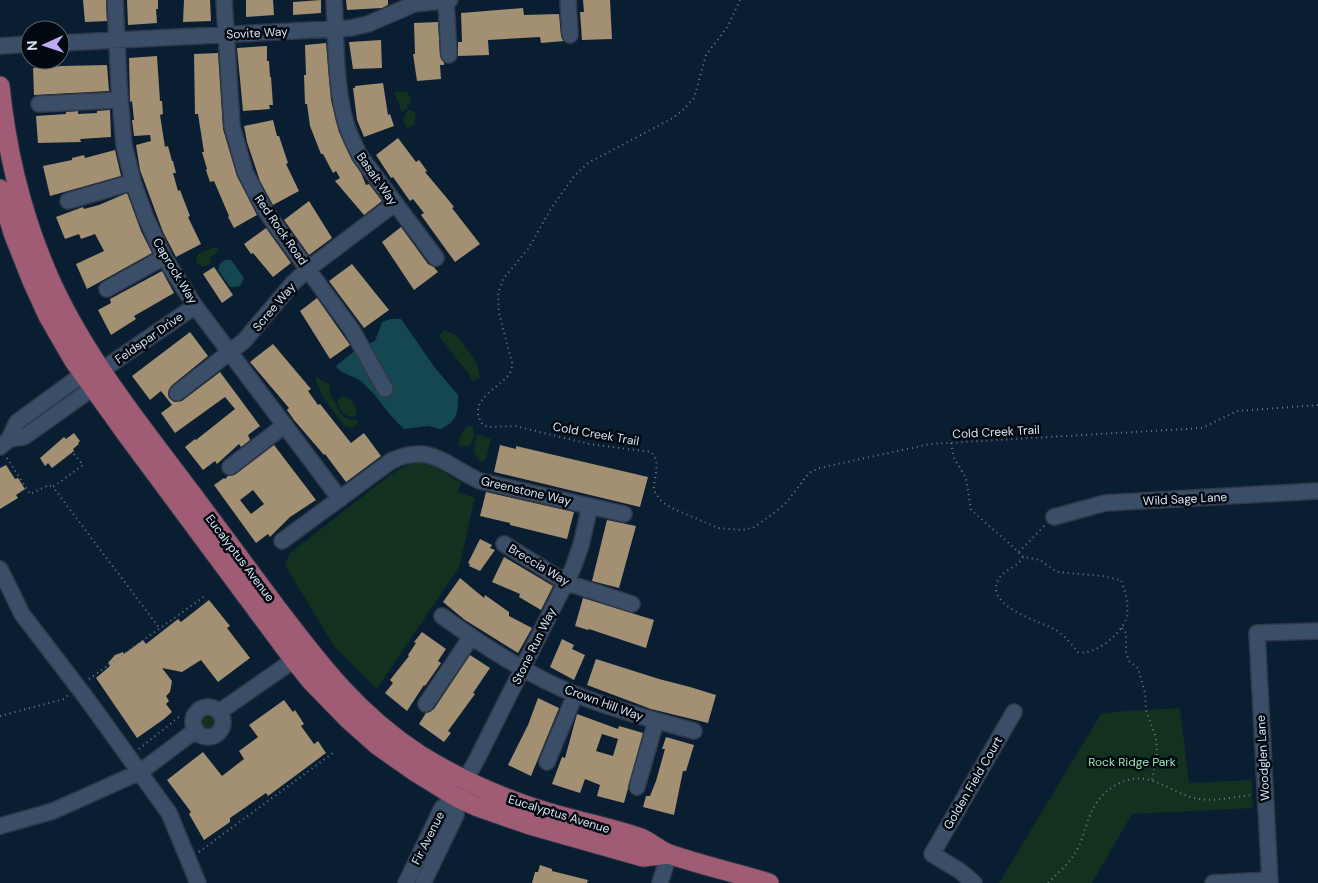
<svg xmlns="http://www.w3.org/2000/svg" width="1318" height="883" font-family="'DM Sans',sans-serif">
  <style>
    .green { fill: #13311f }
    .water { fill: #154750 }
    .building { fill: #a38f72; fill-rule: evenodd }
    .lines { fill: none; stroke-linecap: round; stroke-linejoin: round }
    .minor-casing { stroke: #303849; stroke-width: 18 }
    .major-casing { stroke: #303849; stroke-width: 21 }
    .path { stroke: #6b7c8d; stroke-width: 2; stroke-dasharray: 1 4; stroke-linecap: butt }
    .minor { stroke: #3a4f67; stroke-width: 15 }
    .major { stroke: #9f5c74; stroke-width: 19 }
    .labels { text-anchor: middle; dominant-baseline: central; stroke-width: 5; stroke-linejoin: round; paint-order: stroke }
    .street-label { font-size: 12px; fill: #d8e5f3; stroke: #020810 }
    .park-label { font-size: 12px; fill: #9be3b4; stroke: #020810 }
  </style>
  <rect width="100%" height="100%" fill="#0a1e32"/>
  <path class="green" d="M404 91 407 92 411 98 410 103 407 104 408 108 402 112 394 92Z
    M412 110 416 114 414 125 408 128 405 126 403 119 407 111Z
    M216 247 219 251 210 258 211 263 203 267 197 264 196 259 199 253Z
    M444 330 456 335 477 363 480 378 472 381 469 374 439 336Z
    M316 377 330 385C327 393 331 394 334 400 340 412 340 420 357 420L359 422 352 428 344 426 322 395 315 378Z
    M343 396C350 398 356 404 357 412L354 417C344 417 337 408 338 399Z
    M468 426H473L474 437 471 444 469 446 460 447 458 444C459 437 463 430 468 426Z
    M477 434 491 439 486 459 483 462C471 455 474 446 477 434Z
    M420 462 437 468 461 483 458 492 475 498 459 567 377 689 334 646 285 565 290 553 390 475 411 463Z
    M1180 708 1189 783 1252 780 1253 808 1132 814 1092 883H999L1101 714 1124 711Z
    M199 722a10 10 0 1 1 20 0a10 10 0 1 1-20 0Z"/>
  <path class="water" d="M225 260H231L244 278 240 286 230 287 218 270 220 264Z
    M391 319H401L435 368 458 395C458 413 458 420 441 429L428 426 404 429C388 415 378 396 362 382 354 375 341 375 336 366L356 350 375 341 382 322Z"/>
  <path class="building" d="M83 0H106L107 21 85 22Z
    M127 0H158V9H156L157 23 128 25Z
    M184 0H210L211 21 183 22Z
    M246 0H273L274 15 246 17Z
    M321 0V13L293 15V2Z
    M346 0H388V5L382 8 347 10Z
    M583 0H610L612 39 582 40 580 12H584Z
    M523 8 524 15 559 14 561 36 564 41 541 43 540 37 488 40 489 55 458 56V42H462L461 13Z
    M438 22 440 56 444 62V65H440L441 79 417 81 413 54H415L414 23Z
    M381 40 382 68 353 69 349 42Z
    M326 43 331 100 339 132 352 160 361 173 366 185 369 184 382 201 364 215 335 181 340 178 336 171 333 173 323 154H321L310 126 307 104H305L304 75H306L305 45Z
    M267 46V61H269L270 77H271L273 105H269L270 109 243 111 237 48Z
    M218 53 223 129 237 176 257 215 234 228 228 217 229 216 214 181 210 182 206 170 207 169 202 152H204L198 114H195L194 54Z
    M157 56 160 101H162L163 114 160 115 165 147 168 146 172 161H173L176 173H173L178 191 180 190 190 216 188 217 201 244 176 257 163 232 140 170 136 145 151 141 150 135 134 136 132 120H134L132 101 130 102 129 58Z
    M107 65 109 91 34 95 33 68 62 66Z
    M383 83 388 115 390 114 394 126 364 137 357 120 353 88H355V86Z
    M110 110 111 137 80 139 81 142 38 143 36 116 66 114V112L78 111V114L97 113V111Z
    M273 120 277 136H279L288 163 286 164 299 191 273 205 260 181 247 142 244 126Z
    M398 138 416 162 419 160 427 171 425 172 446 197 454 207 452 208 480 244 455 262 421 215 424 213 413 199 410 201 393 177 391 178 376 155Z
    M115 150 121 176 50 196 43 166 72 160V158L84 155 85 158Z
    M127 193 141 231 152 253 87 289 76 264 104 251 95 234 81 239 79 234 65 239 56 217 83 207 84 209 99 205Z
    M309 201 332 238 309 255 284 220Z
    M401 227 428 264 434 267 438 272 414 290 382 242Z
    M266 228 291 263 273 277 253 253 251 254 244 244Z
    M352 264 389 310 364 328 329 281Z
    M214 267 233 295 222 303 203 274Z
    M162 271 174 293 134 316 136 319 111 335 98 310 111 303 110 299Z
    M317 298 350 345 330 359 300 311Z
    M190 332 208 356 171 386 168 394 169 398 174 402 182 401 220 372 260 426 248 435 250 440 241 447 239 444 217 464 215 461 203 470 185 447 195 439 196 440 235 409 225 397 175 433 161 413 172 405 161 391 150 400 132 376Z
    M273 344 311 389 308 391 318 405 320 404 351 443 364 433 381 456 346 482 325 454 324 455 294 420 287 410 289 408 250 362Z
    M74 433 80 441 78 443 79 444 73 449 74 451 52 468 48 463 45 466 40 458 64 437 66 439Z
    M274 445 316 500 290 517 270 537 268 534 256 543 214 485 224 478 225 479 228 476 236 474ZM253 490 264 504 251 514 240 500Z
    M500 445 516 449V446L648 477 640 507 494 472Z
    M6 465 15 479 18 478 25 489 16 495 18 498 0 509V468Z
    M486 492 574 512 567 539 510 525V523L480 516Z
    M607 520 636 526 619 588 592 581Z
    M480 539 492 545 490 548 495 550 480 571 469 566 470 564 468 563Z
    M504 557 553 586 541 610 519 597 520 594 492 582Z
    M460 578 484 598 485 595 509 612V616L532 628 518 653 465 620 443 602Z
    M583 598 654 620 646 648 589 629 588 630 575 626Z
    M209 600 230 626 227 628 250 658 218 682 201 660 182 672 162 668 172 681 170 692 166 696 169 701 166 704 172 712 164 719 137 738 96 678 110 666 108 663 115 655 123 652 124 654 143 640 146 644 178 619 181 622Z
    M422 632 446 649 438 661 441 663 425 686 424 685 407 711 385 693 393 683 390 680 409 656 408 655 416 643 414 642Z
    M562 639 574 645 572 649 585 655 574 680 550 667Z
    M470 655 490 668 473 693 475 694 448 731 451 733 444 742 419 724 426 713 434 709Z
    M596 659 659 679 690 687 716 695 708 723 651 709 587 685Z
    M538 698 559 708 531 776 508 765 528 725Z
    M284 700 293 712 295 710 304 724 301 726 314 744 318 741 326 753 268 796 266 793 230 818V822L204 840 189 814 191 812 167 780 203 752 222 776 244 759 239 751 258 737 249 725Z
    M577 714 618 729 619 726 643 733 624 803 597 796 600 785 585 779 580 793 552 784 562 757 565 758ZM602 734 618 739 613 756 596 751Z
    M666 737 694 745 686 771H683L674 815 643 807 646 796H650L656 781 665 749H662Z
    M540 865 552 869V871L588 880 587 883H532L535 872H538Z"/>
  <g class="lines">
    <defs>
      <path id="minor" d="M115 0 119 86 124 145 133 182 146 218 164 257 195 306 340 499
        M224 0 232 126 245 172 261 203 271 219 352 330 385 389
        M334 0C336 37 335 76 343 112 346 128 353 142 360 156L436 258
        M446 0 449 55
        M568 0 570 35
        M60 43 351 28 368 24 414 4 450 0
        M0 46 30 44
        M39 104 120 100
        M68 201 133 182
        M107 289 164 257
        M177 393 244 341 293 283 308 269 394 204
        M9 439 24 437 93 388
        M0 447 9 439 17 422 83 374 102 370 195 306
        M230 467 285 425
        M1054 517 1105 503 1318 491
        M282 541 391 461C431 442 446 466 480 481L624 514
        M504 544 565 582 632 604
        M0 569 22 614 87 699 169 813 198 883
        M442 616C482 645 530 677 577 695 615 710 654 720 694 731
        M426 704 471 637
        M193 722a15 15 0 1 1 30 0a15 15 0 1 1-30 0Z
        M219 712 294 660
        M547 762 575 695
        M637 787 656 721
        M0 826 53 811 140 772 196 730
        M406 883 442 808 456 797 476 761 573 568 581 545 590 506
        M423 883 456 815V797
        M660 883 669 854
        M974 883 960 871 932 854 1014 712
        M1213 883 1270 880
        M1270 883 1257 633 1318 631"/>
      <path id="major" d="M0 86C7 155 24 223 53 286 89 363 144 430 195 498 222 534 249 571 276 607 320 665 358 715 420 755 459 779 501 798 544 811 576 821 610 827 641 838 652 843 661 852 672 855 704 866 737 873 769 883
        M0 189 13 233 32 281 48 316 74 361 127 435 294 660 311 681 349 720 377 745 414 771 456 797 478 807 530 825 643 857 669 854"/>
    </defs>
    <use href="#minor" class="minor-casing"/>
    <use href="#major" class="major-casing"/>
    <path class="path" d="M740 0 728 26 706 55 694 98 682 111 671 119 588 163 575 175 552 207 528 249 503 279 498 294 499 313 512 363C512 366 512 369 511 371 503 388 464 399 483 425L490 427 515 426 589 444 651 452C662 463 653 477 654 491L662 502 672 508 718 528 741 530 753 528 774 513 787 502 809 473 819 468 930 444 1202 428 1237 411 1318 405
      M951 443 954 458 966 478 971 510 1011 545 1023 557 1040 560 1057 572 1102 576 1121 580C1125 591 1130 607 1126 619 1121 634 1095 656 1078 652 1072 645 1064 635 1056 630 1040 621 985 607 998 580 1003 569 1018 568 1023 557
      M74 454 83 465 53 487 160 629
      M7 458 30 494 49 485 53 487
      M1019 552 1045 525
      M1122 628 1126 633V653L1129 661 1138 668 1145 693 1146 710 1156 738 1157 752 1152 780
      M89 679 205 596
      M0 716 64 699 68 695
      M139 749 180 716
      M199 852 333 753
      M1048 883C1059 872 1071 862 1078 848 1085 834 1087 816 1097 802 1109 785 1132 773 1153 781 1169 786 1183 797 1199 799 1217 802 1235 796 1253 795"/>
    <use href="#minor" class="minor"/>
    <use href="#major" class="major"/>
  </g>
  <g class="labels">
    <g class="street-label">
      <text transform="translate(257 33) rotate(-3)">Sovite Way</text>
      <text transform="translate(377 179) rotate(55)">Basalt Way</text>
      <text transform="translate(281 230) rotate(55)">Red Rock Road</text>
      <text transform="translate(175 271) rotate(59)">Caprock Way</text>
      <text transform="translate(274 307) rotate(-50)">Scree Way</text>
      <text transform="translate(149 338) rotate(-35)">Feldspar Drive</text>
      <text transform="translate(996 432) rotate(-3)">Cold Creek Trail</text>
      <text transform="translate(596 434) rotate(10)">Cold Creek Trail</text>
      <text transform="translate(526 491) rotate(13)">Greenstone Way</text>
      <text transform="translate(1185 499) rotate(-3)">Wild Sage Lane</text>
      <text transform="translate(240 558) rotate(53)">Eucalyptus Avenue</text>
      <text transform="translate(539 565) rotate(31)">Breccia Way</text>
      <text transform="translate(534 646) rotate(-64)">Stone Run Way</text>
      <text transform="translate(604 703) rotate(20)">Crown Hill Way</text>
      <text transform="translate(1263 758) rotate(-93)">Woodglen Lane</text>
      <text transform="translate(973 783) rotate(-60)">Golden Field Court</text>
      <text transform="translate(559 814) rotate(17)">Eucalyptus Avenue</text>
      <text transform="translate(428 838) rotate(-63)">Fir Avenue</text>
    </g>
    <g class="park-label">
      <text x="1132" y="762">Rock Ridge Park</text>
    </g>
  </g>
  <g transform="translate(45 45) rotate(267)"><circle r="24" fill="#020810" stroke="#58606b"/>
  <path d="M0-4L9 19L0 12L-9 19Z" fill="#bea9f5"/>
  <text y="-8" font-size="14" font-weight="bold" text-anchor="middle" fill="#d8e5f3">N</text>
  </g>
</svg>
